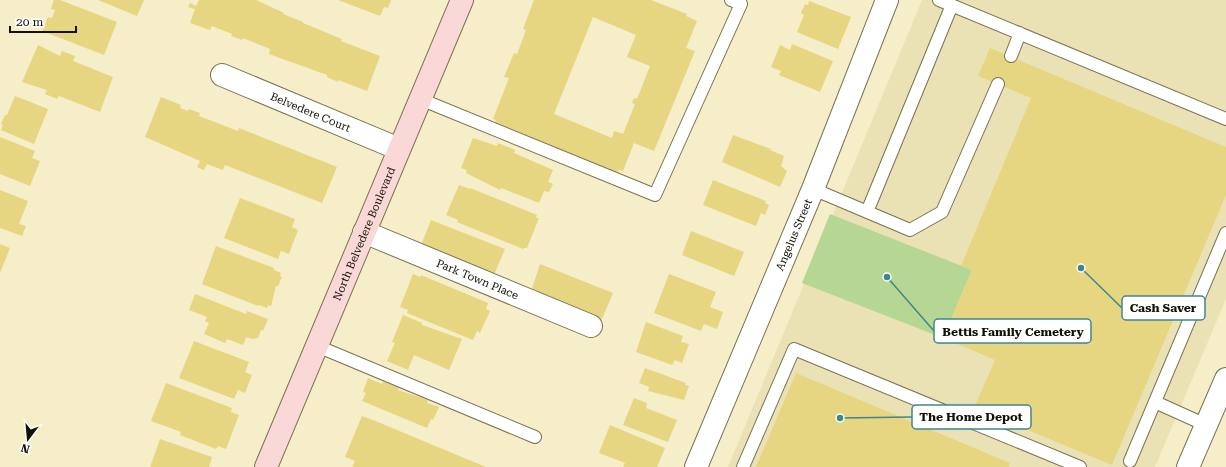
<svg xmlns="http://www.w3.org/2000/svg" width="1226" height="467" font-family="'Roboto Serif',serif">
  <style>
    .built { fill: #eae2b5 }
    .green { fill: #b6d793 }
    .building { fill: #e6d682; fill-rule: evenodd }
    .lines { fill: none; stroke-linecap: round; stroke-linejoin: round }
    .lane-casing { stroke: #787250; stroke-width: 14 }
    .street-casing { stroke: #787250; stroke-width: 24 }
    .secondary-casing { stroke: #787250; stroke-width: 24 }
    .lane { stroke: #fff; stroke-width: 12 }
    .street { stroke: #fff; stroke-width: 22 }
    .secondary { stroke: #fad8d7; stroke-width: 22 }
    .labels { text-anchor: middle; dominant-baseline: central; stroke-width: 3; stroke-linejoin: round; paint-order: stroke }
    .street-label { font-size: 11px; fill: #131004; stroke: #fff }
    .leader { fill: none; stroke: #3f878e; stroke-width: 1.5 }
    .callout-dot { fill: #3f878e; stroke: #fff; stroke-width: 1.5 }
    .callout { fill: #fff; stroke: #3f878e; stroke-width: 1.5 }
    .callout-label { font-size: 12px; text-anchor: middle; font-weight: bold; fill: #131004 }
  </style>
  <rect width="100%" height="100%" fill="#f5eec8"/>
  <path class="built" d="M922 0H1226V299L1155 467H728Z"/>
  <path class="green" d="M830 214 972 270 943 338 802 283Z"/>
  <path class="building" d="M54 0H60L117 22 104 55 42 31 48 17 52 18 55 10 51 9Z
    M98 0H144L137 16Z
    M199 0H256L284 13 283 14 303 22V23L342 39 341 41 380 56 367 91 338 80V82L327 77V75L269 54 270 49 243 38 242 40 231 36 232 34 212 26 210 30 190 23 195 9 188 7 190 3 196 6Z
    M338 0H391L388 8 384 7 380 16Z
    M534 0H651L687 14 686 16 697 21 686 48 695 51 654 151 634 143 623 171 619 170 617 174 494 125 496 120 493 119 509 78 504 77 514 53 517 54 526 30 523 29ZM593 17 636 35 627 57 650 66 637 99 634 98 632 103 635 104 623 134 614 131 612 138 554 114Z
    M809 1 851 17 838 49 797 32 804 15 801 13 805 4 808 5Z
    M792 44 833 61 820 92 779 75 781 71 771 67 780 45 790 50Z
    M38 45 60 56 62 51 75 56 73 61 113 77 100 112 59 96 57 99 45 94 47 90 22 82Z
    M990 48 1226 147V195L1112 465 974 408 995 360 943 338 972 270 961 266 1031 98 978 76Z
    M15 96 48 109 34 144 1 130 3 125 1 124 5 115H7Z
    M161 97 181 105 180 108 188 111 189 109 200 113 199 116 238 131 239 128 337 167 322 203 225 165 223 170 207 164 204 170 197 167 200 161 145 137Z
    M733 135 771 149 770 150 784 156 781 166 787 171 780 187 722 162Z
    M0 137 35 151 32 158 40 161 30 186 0 174Z
    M473 138 497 146 498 143 515 150 514 153 553 170 548 182 553 184 549 192 544 191 539 203 501 188 500 190 466 173 467 170 461 168Z
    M713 180 766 201 765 203 769 205 765 215 761 213 756 226 703 205Z
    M459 185 470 189V188L537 215 536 218H539L527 248H524L523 249 457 222 458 220 446 215Z
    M0 190 28 201 19 224 26 226 22 236 0 228Z
    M240 198 295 219 292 227 298 230 289 254 281 251 278 259 224 238Z
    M431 220 505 249 494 275 421 245Z
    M691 231 744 252 734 276 682 255Z
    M0 244 10 248 0 273Z
    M216 246 274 268V270L281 273 280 276 282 277 278 286H276L271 306 268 305 267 308 259 305 258 306 202 284Z
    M540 264 613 293 602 319 598 317 597 319 564 303V305L531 292Z
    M413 274 421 277V275L488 303 486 309 490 311 480 333 477 331 473 340 407 313 408 310 400 307Z
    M669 274 716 292 710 307 723 312 717 329 704 324 701 331 654 313Z
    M195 294 246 314 247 311 268 319 263 331 261 330 258 338 252 339 246 337 243 345 227 339 225 343 204 334 209 323 205 321 207 317 189 310Z
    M403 315 422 323V325L462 339 449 370 414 355 408 370 387 361 395 343 392 342Z
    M646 322 683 336 681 342 689 344 682 363 675 360 672 365 636 352Z
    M194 341 249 362 245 372 252 375 245 393 238 390 234 399 179 378Z
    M645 368 686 383 685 385 689 386 684 400 648 391 649 387 639 383Z
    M796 373 1010 463 1009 467H756Z
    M368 378 382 384 383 381 399 388 398 390 428 400 427 403 439 407 433 420 431 419 427 428 362 401 366 393 363 392Z
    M166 383 232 408 231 412 239 415 226 449 218 446 216 449 180 435 181 432 151 421Z
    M634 398 647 403 646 408 677 420 668 442 623 425Z
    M362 416 373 420 486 467H352L355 461 345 457Z
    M610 425 665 448 657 467H623L625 463 599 453Z
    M160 439 212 457 209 467H150Z"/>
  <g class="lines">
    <defs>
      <path id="lane" d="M939 0 1226 119
        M1011 56 1020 33
        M420 99 655 195 741 4 731 0
        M813 189 910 230 942 212 998 84
        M867 212 952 5
        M317 346 535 437
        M1155 402 1206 425
        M1130 461 1226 233
        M743 467 794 349 1080 467"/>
      <g id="street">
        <path id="s1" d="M222 75 399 149"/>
        <path id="s2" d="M364 232 591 326"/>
        <path id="s3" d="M696 467 813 189 887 0"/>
        <path d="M1188 467 1226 379"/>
      </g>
      <g id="secondary">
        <path id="s4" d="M266 467 462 0"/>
      </g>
    </defs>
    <use href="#lane" class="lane-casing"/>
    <use href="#street" class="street-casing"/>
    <use href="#secondary" class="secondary-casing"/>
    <use href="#lane" class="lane"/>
    <use href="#street" class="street"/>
    <use href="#secondary" class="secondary"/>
  </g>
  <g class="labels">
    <g class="street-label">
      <text stroke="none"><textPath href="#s1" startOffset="96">Belvedere Court</textPath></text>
      <text stroke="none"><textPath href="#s4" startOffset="253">North Belvedere Boulevard</textPath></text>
      <text stroke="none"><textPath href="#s3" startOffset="252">Angelus Street</textPath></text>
      <text stroke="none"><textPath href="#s2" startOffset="123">Park Town Place</textPath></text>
    </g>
  </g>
  <path class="leader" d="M1081 268L1122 308M887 277L934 331M840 418L912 417"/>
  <g class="callout-dot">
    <circle cx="1081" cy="268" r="4"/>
    <circle cx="887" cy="277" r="4"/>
    <circle cx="840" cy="418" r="4"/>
  </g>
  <g class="callout">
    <rect x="1122" y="296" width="83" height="24" rx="4"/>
    <rect x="934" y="319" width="157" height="24" rx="4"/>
    <rect x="912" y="405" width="119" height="24" rx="4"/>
  </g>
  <g class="callout-label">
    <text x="1163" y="312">Cash Saver</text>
    <text x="1013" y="336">Bettis Family Cemetery</text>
    <text x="971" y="421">The Home Depot</text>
  </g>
  <g transform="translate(28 439) rotate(196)" stroke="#ffffff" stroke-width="3" paint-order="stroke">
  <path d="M0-3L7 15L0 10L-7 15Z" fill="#131004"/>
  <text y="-6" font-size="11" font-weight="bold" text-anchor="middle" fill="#131004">N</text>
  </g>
  <path d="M10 26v6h66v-6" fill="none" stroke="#131004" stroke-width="2"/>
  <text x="16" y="26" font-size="12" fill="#131004" stroke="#ffffff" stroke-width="3" paint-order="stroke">20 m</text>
</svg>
